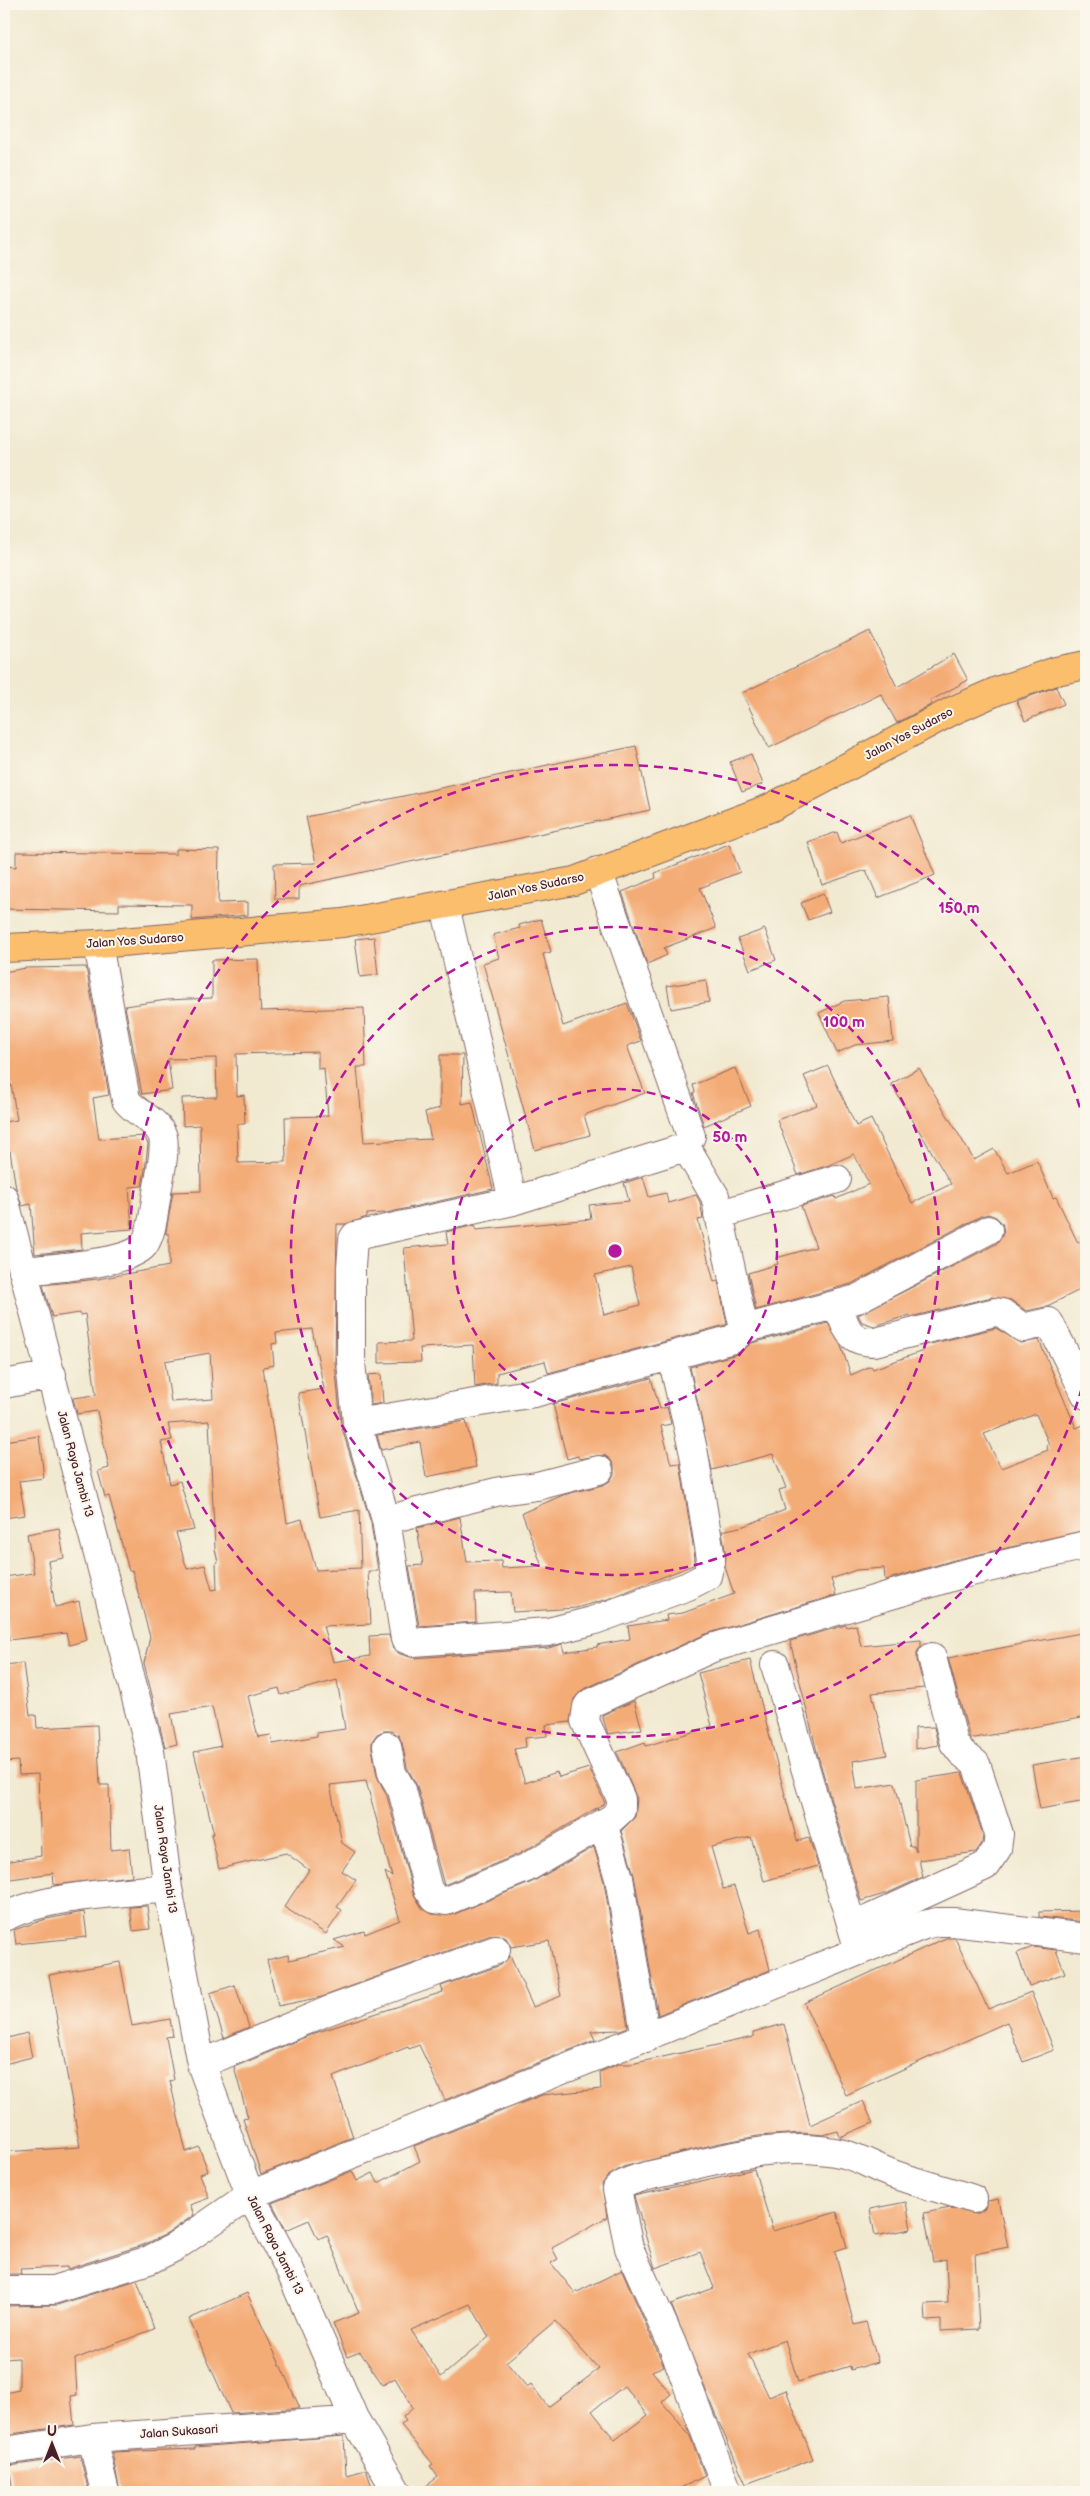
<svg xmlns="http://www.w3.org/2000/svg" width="1090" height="2496" font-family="'Balsamiq Sans',sans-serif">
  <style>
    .building { fill: #f4ac77; fill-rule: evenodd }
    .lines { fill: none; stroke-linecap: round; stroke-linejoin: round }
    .minor-casing { stroke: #846665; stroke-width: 30 }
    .highway-casing { stroke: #846665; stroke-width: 30 }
    .minor { stroke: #fff; stroke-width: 28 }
    .highway { stroke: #fabe6d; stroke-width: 28 }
    .ring { fill: none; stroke: #b5179e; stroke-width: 2.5; stroke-dasharray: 9 6 }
    .labels { text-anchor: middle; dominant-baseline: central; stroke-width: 4; stroke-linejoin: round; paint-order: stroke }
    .street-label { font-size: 12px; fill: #4a1f2b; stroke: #fbf7ec }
    .centre { fill: #b5179e; stroke: #fbf7ec; stroke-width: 2.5 }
    .ring-label { font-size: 15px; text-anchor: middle; font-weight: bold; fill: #b5179e; stroke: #fbf7ec; stroke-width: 4; stroke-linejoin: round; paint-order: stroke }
  </style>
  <rect width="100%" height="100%" fill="#fbf7ec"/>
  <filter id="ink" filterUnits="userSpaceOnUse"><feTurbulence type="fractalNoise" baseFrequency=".02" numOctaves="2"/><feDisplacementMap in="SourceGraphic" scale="10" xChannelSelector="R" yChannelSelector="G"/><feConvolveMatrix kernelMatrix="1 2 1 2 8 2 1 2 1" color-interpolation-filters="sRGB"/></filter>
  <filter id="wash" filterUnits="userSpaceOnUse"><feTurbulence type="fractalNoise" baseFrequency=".0096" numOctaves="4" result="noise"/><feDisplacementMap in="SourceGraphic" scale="20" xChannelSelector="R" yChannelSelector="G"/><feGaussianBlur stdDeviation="1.12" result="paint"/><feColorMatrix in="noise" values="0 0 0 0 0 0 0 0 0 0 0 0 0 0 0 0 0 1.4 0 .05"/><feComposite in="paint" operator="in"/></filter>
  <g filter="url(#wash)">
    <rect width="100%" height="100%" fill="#f1e9d0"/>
    <g id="blocks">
      <path class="building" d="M870 631 897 687 954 654 968 680 930 701 932 704 897 723 881 694 769 748 742 693Z
        M1056 687 1064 704 1025 721 1017 701Z
        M636 746 650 810 299 886V899H275L274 864 316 863 306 817Z
        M751 754 763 784 742 792 730 762Z
        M910 815 935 875 878 898 866 870 822 885 808 842 837 832 841 843Z
        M729 844 740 872 700 888 716 928 664 948 667 955 647 964 622 892 656 878 655 873Z
        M176 849 219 850 218 903 248 902V915L192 920V905L119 904V911L4 909V866L16 867V852L176 854Z
        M823 894 830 912 808 920 801 903Z
        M541 919 551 952 543 954 563 1026 627 1003 641 1041 627 1046 645 1093 584 1115 590 1135 535 1150 483 963 499 958 493 935 520 928 519 925Z
        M765 929 776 960 750 970 738 939Z
        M374 937 378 975 360 977 355 939Z
        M258 959 259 1002 260 1001 261 1011 364 1008 366 1067H357L364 1142 431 1139 425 1112 440 1108V1055H463L462 1104 472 1102 493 1189 386 1213 367 1214V1217L347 1224H337L335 1362 341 1425 371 1523 378 1571H368L371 1624 323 1626 333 1662 370 1656 369 1636 389 1635 393 1649 400 1654 414 1658 549 1648 562 1644 564 1652 597 1647V1645L630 1639 628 1626 667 1620 666 1615 683 1613 734 1594 725 1567 726 1556 722 1531 744 1526 785 1510 779 1490 786 1488 773 1454 712 1470 690 1367 737 1354 752 1343 828 1323 841 1346 851 1375 871 1366 873 1369 923 1351 922 1346 996 1328 1020 1343 1039 1340 1076 1428 1086 1424V1530L954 1560 885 1580 884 1568 856 1570 831 1579 836 1595 706 1634 582 1690 574 1699 570 1722 546 1725 547 1736 525 1738 526 1747 514 1749 525 1783 557 1772 559 1777 589 1768 605 1803 519 1854 444 1885 417 1786 407 1767 402 1743 399 1736 392 1731H384L377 1734 372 1741V1748L377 1776 387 1796 413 1893 422 1908 432 1914 452 1915 532 1882 594 1847 604 1882 628 2027 620 2030 591 2031 595 2040 445 2100 419 2045 409 2049 408 2047 333 2077 353 2137 261 2174 243 2119 248 2118 234 2067 315 2033 443 1992 441 1986 501 1965 510 1956 533 2007 561 1996 549 1941 511 1947 506 1938 498 1935H491L322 1997 278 2006 267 1960 288 1955 289 1960 345 1947 334 1940 364 1931 365 1934 400 1920 385 1872 392 1877 366 1781 330 1785 342 1843 355 1852 342 1871 356 1880 337 1907 342 1910 326 1934 284 1907 309 1870 286 1853 219 1869 211 1834H214L194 1752 221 1746 212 1707 171 1714 177 1744 165 1747 144 1663 150 1637 132 1570 129 1571 109 1496 105 1497 98 1471 109 1468 97 1411 77 1414 73 1398 96 1395 85 1314 80 1315V1313L52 1317 43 1285 98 1279 169 1266V1234H166V1231L173 1192 201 1191 200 1125 183 1126 182 1098 217 1097 216 1058 168 1059 172 1090 142 1094 125 1006 167 1000 212 998V960ZM318 1052V1069L324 1068 328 1116 285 1117 286 1162 238 1163 237 1124H245L244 1095 237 1096 236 1054ZM312 1329 324 1389 298 1393 320 1517 359 1510 361 1568 316 1570 302 1519 287 1523 263 1367 274 1365 272 1344 277 1343 276 1333ZM210 1353 213 1399 171 1402 165 1361ZM1036 1414 1049 1444 1046 1445 1048 1450 1001 1468 984 1434ZM209 1421 215 1549 218 1562 216 1563 217 1589 212 1590 205 1565 187 1569 176 1533 194 1530 180 1481 170 1484 161 1442 172 1440 168 1424ZM337 1680 345 1729 317 1733V1736L273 1744 271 1735 258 1737 248 1696 279 1688 281 1695Z
        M86 967 109 1095 93 1098 99 1139 144 1136 148 1144 145 1170 142 1186 129 1187 132 1229 81 1233 82 1249 35 1254 31 1204 22 1206 16 1188 10 1151 4 1152V1122L17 1120 11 1084 6 1085 4 1067V972L26 968Z
        M706 980 709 1002 671 1009 667 986Z
        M889 997 893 1041 855 1045 837 1053 819 1013 844 1001Z
        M828 1066 856 1126 871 1119 912 1203 951 1184 891 1084 919 1068 974 1160 994 1149 1008 1173 1037 1161 1053 1198 1056 1197 1078 1243 1086 1239V1287L1045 1307 1026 1311 1011 1300 992 1297 910 1317V1315L874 1326 862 1322 858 1315 996 1244 1001 1238 1004 1231 1002 1223 996 1217 988 1214 981 1216 851 1284 756 1310 748 1273 778 1264 776 1258 816 1247 801 1206 835 1196 836 1199 869 1184 854 1154 829 1165 798 1175 777 1120 817 1105 804 1076Z
        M735 1068 751 1106 704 1126 693 1093 695 1092 693 1085Z
        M643 1177 649 1197 666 1193 668 1203 696 1195 700 1202 703 1219 698 1220 714 1282 718 1281 727 1324 725 1325 548 1373 545 1361 497 1373V1383L475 1387 473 1345 420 1348 421 1362 379 1363V1342L412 1341 404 1248 448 1244 446 1232 475 1225 476 1230 591 1219 589 1205 629 1201 624 1183ZM631 1267 640 1305 604 1315 595 1275Z
        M381 1374 383 1403 371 1405 368 1375Z
        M651 1378 660 1409 667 1407 671 1424 661 1426 671 1464 680 1463 695 1558 693 1565 608 1599 576 1608 513 1612 511 1592 475 1593 476 1622 419 1626 409 1566 423 1565 417 1528 460 1517 467 1562 501 1561 502 1568 542 1566 522 1513 563 1495 603 1485 610 1481 614 1474V1466L610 1459 604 1455 579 1459 578 1456 567 1459 553 1404Z
        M466 1421 476 1467 426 1477 420 1442 381 1450 377 1435Z
        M39 1436 44 1478 19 1481 25 1515 4 1518V1441Z
        M59 1528 64 1558 48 1561 55 1607 79 1601 87 1640 69 1645 66 1633 9 1640 7 1619 4 1620V1577L34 1573 27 1534Z
        M846 1625 847 1627 856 1625 861 1646 921 1640V1646L917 1652V1660L924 1688 872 1693 887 1755 853 1761 857 1789 895 1783 910 1846H914L916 1852V1780L962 1773 983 1835 982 1843 976 1852 919 1860 923 1877 888 1893 861 1901 818 1756 790 1641Z
        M1086 1632V1717L970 1739 948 1658Z
        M750 1660 797 1841 809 1838 818 1866 764 1881 751 1837 711 1847 723 1889 734 1886 749 1933 760 1929 770 1970 658 2015 634 1875 621 1831 635 1817 637 1799 617 1752 645 1742 646 1746 712 1726 698 1673Z
        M23 1663 30 1715H36L37 1728 97 1725 100 1785H109L111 1850 129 1848 132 1876 54 1885 53 1873 4 1880V1862L41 1856 38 1774 19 1775 18 1761 4 1762V1665Z
        M634 1701 642 1729 608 1734 602 1715Z
        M934 1727 938 1745 915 1749V1728Z
        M1086 1756V1801L1040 1809 1032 1765Z
        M147 1906 150 1929 133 1931 130 1907Z
        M1086 1911V1922L1039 1917V1912Z
        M84 1912 87 1937 16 1944 14 1930 46 1919Z
        M946 1938H955L988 2009 1031 1992 1054 2050 1023 2062 1007 2022 846 2095 804 2003Z
        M1033 1947 1056 1950 1065 1973 1029 1986 1017 1953Z
        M120 1962 132 2026 170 2019 173 2036 166 2037 174 2080 170 2081 186 2152 199 2147 208 2171 200 2174 209 2198 190 2205 194 2215 167 2234 143 2245 67 2269V2267L20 2269 21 2274H4V2152L80 2147 49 1975Z
        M235 1985 249 2027 224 2038 210 1993Z
        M784 2024 810 2125 863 2101 873 2123 840 2137 838 2131 823 2135 802 2133 758 2136 715 2144 623 2167 607 2177 602 2184 607 2217 552 2248 558 2259 551 2263 575 2293 622 2270 664 2366 652 2371 671 2394 662 2402 690 2436 705 2476 672 2492H418L438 2477 430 2466 433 2464 401 2425 406 2421 403 2417 413 2408 395 2378 383 2385 360 2352 347 2357 333 2323 359 2313 327 2235 318 2239 309 2220 286 2230 272 2203 352 2171 357 2181 373 2173 378 2183 420 2161 414 2146 542 2095 601 2089 600 2072 618 2064H631L753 2037V2032ZM470 2304 489 2337 441 2377 411 2330ZM555 2321 599 2369 548 2407 531 2384 527 2387 506 2362ZM624 2386 648 2415 615 2440 592 2411Z
        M27 2033 32 2057 4 2064V2039Z
        M754 2169 773 2231 837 2212 847 2247 835 2251 854 2325 866 2322 878 2362 851 2370 850 2366 798 2382 785 2340 748 2354 769 2397 786 2390 813 2459 746 2484 717 2418 671 2304 714 2288 700 2252 655 2268 634 2196Z
        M998 2199 1008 2247 975 2254 979 2329 941 2331V2320L926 2321 925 2304 948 2303 946 2259 933 2262 924 2213 950 2208 976 2214 984 2210 988 2201Z
        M906 2202 911 2229 875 2236 870 2209Z
        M137 2280 154 2329 75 2359 77 2395 71 2396 74 2425 4 2435V2393L19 2390V2358L4 2359V2306L57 2305Z
        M247 2293 300 2408 231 2413 189 2319Z
        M344 2436 346 2475 366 2470 374 2492H120L112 2452 195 2449V2447Z
        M80 2456 89 2492H13L9 2466Z"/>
    </g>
  </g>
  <g filter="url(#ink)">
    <use href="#blocks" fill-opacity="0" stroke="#846665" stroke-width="1"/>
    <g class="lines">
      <defs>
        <path id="minor" d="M598 871 691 1136 686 1147 513 1201 364 1234 355 1236 353 1239 351 1267V1362L357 1423 386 1520 405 1639 413 1642 548 1632 592 1621 688 1586 707 1576 711 1559 694 1454 672 1357
          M445 906 513 1201
          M686 1147 715 1196 744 1329
          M4 1198 150 1751 168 1888 201 2064 250 2195 289 2268 354 2418 397 2492
          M718 1215 837 1179
          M23 1271C48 1268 130 1264 144 1245 153 1231 154 1210 157 1193 159 1179 166 1151 163 1137 158 1120 136 1114 126 1100L98 944
          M837 1305C847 1327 847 1342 875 1342L995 1312 1002 1313 1023 1328 1049 1322 1086 1395
          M4 1384 52 1375
          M357 1423 534 1393 733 1339 744 1329 857 1299 988 1230
          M386 1520 500 1491 537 1486 599 1470
          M775 1665 857 1944
          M387 1746 392 1773 402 1790 428 1889 435 1899 446 1901 526 1868 611 1819 621 1810V1799L585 1721 587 1707 589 1704 712 1648 958 1575 1086 1545
          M603 1823 619 1878 646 2038
          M4 1917C50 1894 117 1894 168 1888
          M852 1927 985 1866 997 1849 999 1834 976 1764 961 1752 954 1743 932 1657
          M201 2064 330 2010 496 1950
          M4 2290H53L149 2260 175 2247 250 2195 924 1925 937 1922H953L1086 1938
          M92 2438 105 2492
          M4 2451 92 2438 331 2422 354 2418
          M728 2492 672 2344 629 2248 617 2189C627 2178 663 2173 678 2169 731 2156 789 2141 844 2154 860 2158 874 2167 890 2173 917 2183 946 2190 973 2199"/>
        <path id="highway" d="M4 948 98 944 343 923 574 881 770 808 952 711 997 691 1056 671 1086 665"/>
      </defs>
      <use href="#minor" class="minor-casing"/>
      <use href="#highway" class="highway-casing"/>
      <use href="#minor" class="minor"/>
      <use href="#highway" class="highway"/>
    </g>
  </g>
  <g class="ring">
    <circle cx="615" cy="1251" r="162"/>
    <circle cx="615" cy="1251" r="324"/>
    <path d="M1086 1373A486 486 0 1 1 1086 1129"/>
  </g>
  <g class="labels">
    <g class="street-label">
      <text transform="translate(909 734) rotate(-28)">Jalan Yos Sudarso</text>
      <text transform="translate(536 887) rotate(-12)">Jalan Yos Sudarso</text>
      <text transform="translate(135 941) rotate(-4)">Jalan Yos Sudarso</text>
      <text transform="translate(75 1464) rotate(75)">Jalan Raya Jambi 13</text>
      <text transform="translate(165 1859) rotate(82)">Jalan Raya Jambi 13</text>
      <text transform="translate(275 2245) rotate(63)">Jalan Raya Jambi 13</text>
      <text transform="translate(179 2432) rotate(-4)">Jalan Sukasari</text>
    </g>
  </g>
  <circle cx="615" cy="1251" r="8" class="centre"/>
  <g class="ring-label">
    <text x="959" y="913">150 m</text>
    <text x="844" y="1027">100 m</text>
    <text x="730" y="1142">50 m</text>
  </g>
  <rect width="1090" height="2496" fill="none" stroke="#fbf7ec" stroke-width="20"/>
  <g transform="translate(52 2444)" stroke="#fbf7ec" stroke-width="4" paint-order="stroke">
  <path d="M0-4L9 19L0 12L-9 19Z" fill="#4a1f2b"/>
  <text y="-8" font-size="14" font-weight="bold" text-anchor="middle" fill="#4a1f2b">U</text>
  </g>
</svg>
